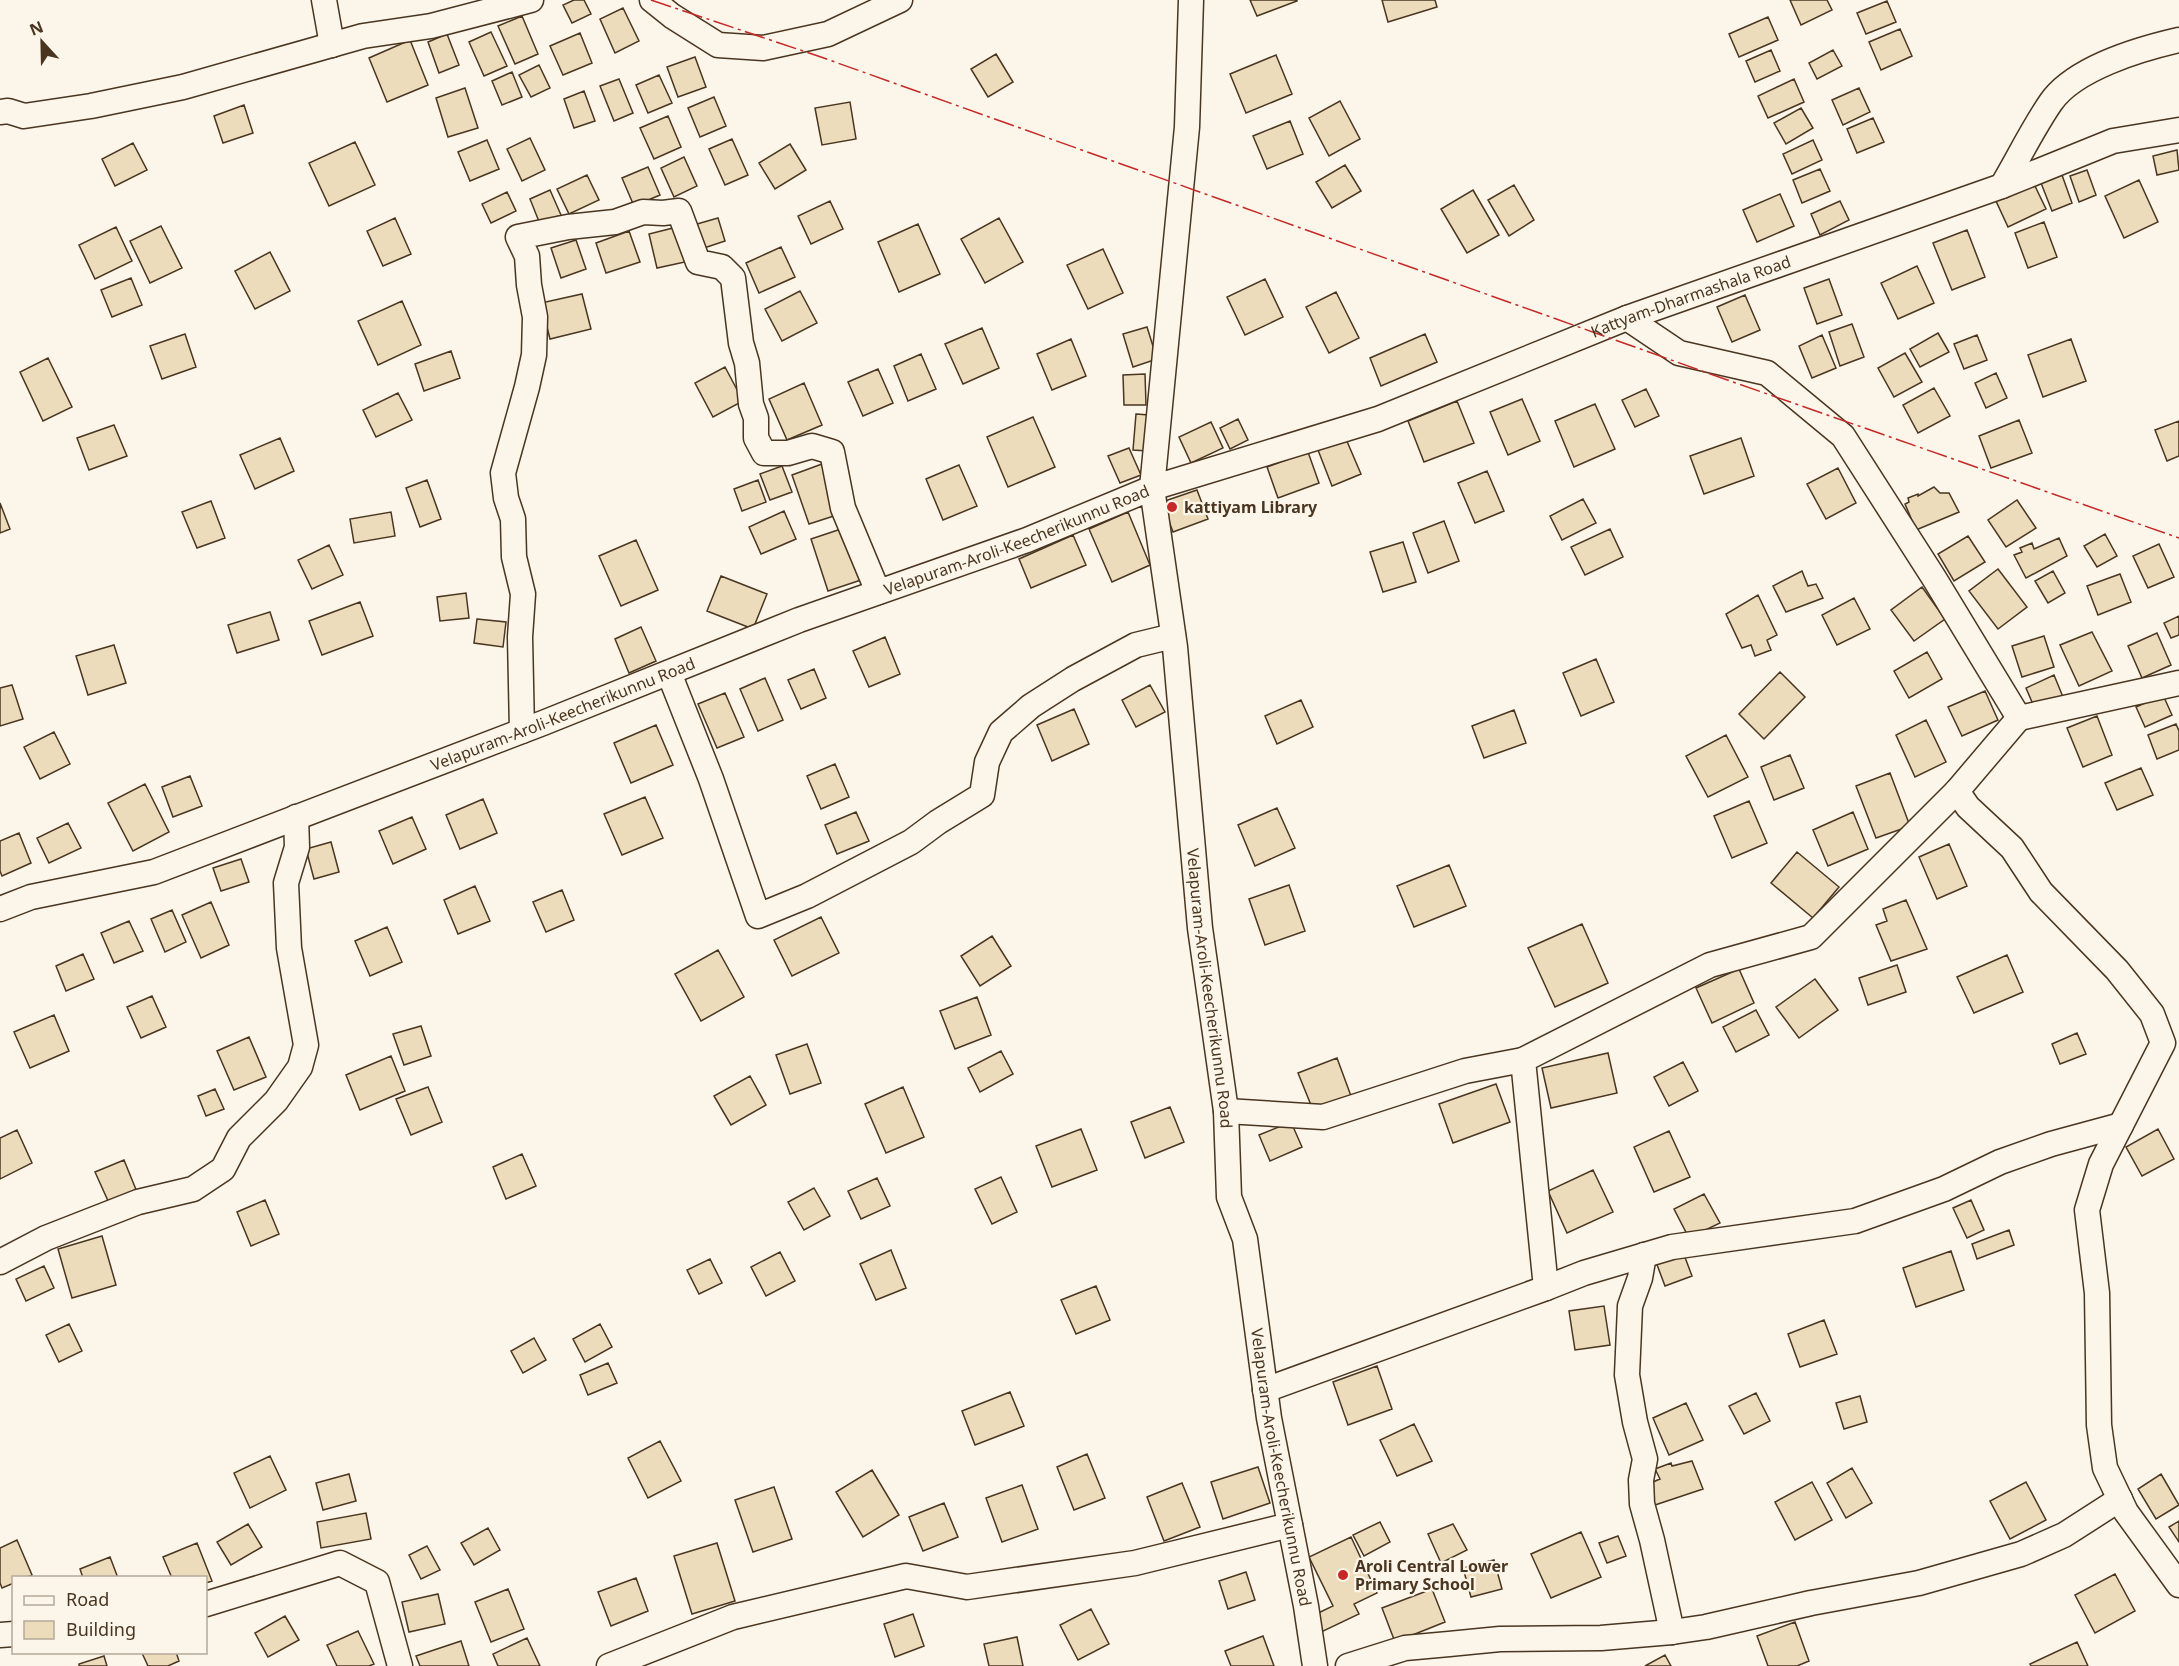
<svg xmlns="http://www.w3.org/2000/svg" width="2179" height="1666" font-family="'Noto Sans',sans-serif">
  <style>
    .building { fill: #ecdcbc; stroke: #4a3520; stroke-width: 1.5 }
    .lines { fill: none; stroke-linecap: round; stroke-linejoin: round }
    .minor-casing { stroke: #4a3520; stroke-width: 27 }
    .minor { stroke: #fbf6e9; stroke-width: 24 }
    .power { stroke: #c62828; stroke-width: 1.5; stroke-dasharray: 21 4.5 3 4.5; stroke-linecap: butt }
    .poi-dot { fill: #c62828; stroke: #fbf6e9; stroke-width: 2 }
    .labels { text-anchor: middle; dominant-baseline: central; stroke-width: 4.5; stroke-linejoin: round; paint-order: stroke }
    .street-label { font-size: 16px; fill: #4a3520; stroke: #fbf6e9 }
    .poi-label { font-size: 16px; font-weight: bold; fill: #4a3520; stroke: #fbf6e9; text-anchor: start }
  </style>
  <rect width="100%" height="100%" fill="#fbf6e9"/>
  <path class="building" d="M574 0H584L591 14 572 23 563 5Z
    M1250 0H1297V1L1257 16Z
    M1382 0H1435L1437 7 1388 22Z
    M1790 0H1827L1832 10 1801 25Z
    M1887 1 1896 22 1866 34 1857 13Z
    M623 8 639 41 615 53 600 19Z
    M522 16 538 54 515 64 498 26Z
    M1768 17 1778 40 1739 57 1729 34Z
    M1900 29 1912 56 1881 70 1869 42Z
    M491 32 507 66 484 76 469 42Z
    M580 33 592 63 563 75 550 46Z
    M447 34 459 65 439 73 428 42Z
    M410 40 428 85 387 102 369 58Z
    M1771 50 1780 71 1755 82 1746 61Z
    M1833 50 1842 66 1817 79 1809 63Z
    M996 54 1013 82 988 97 971 69Z
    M1276 55 1292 94 1246 113 1230 74Z
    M695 57 706 87 678 97 667 67Z
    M539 65 550 88 531 97 519 75Z
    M512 72 522 97 502 105 492 81Z
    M659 75 672 103 648 113 636 85Z
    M619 79 633 113 614 121 600 86Z
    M1794 79 1804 102 1768 118 1758 96Z
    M465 88 478 128 448 137 436 98Z
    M1859 88 1870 112 1843 125 1832 100Z
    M584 91 595 121 574 128 564 99Z
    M714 97 726 126 700 137 688 108Z
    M1340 101 1360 139 1329 156 1309 118Z
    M850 102 856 139 822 145 815 108Z
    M244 105 253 133 223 143 214 116Z
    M1801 108 1813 128 1786 144 1774 123Z
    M668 116 681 147 654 159 640 128Z
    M1873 118 1884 142 1857 153 1847 129Z
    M1290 121 1303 154 1267 169 1253 136Z
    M530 138 545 170 522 181 507 149Z
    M732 139 748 175 725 185 709 149Z
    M487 140 499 169 470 181 458 152Z
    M1813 140 1822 160 1792 174 1783 154Z
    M355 142 375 185 329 206 309 163Z
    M133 143 147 170 115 186 102 159Z
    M790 144 806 170 775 189 759 163Z
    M2177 150 2179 170 2157 175 2153 156Z
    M684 157 697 186 674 197 661 168Z
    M1345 165 1361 191 1332 208 1316 182Z
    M648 167 660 195 634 206 622 178Z
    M1820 169 1830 191 1802 203 1793 180Z
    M2087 170 2096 195 2079 202 2070 176Z
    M587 175 599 200 569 214 557 189Z
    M2062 175 2072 203 2052 211 2041 183Z
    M2139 180 2158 222 2124 238 2105 196Z
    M2034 184 2046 209 2008 227 1996 201Z
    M1514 185 1534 220 1509 236 1488 200Z
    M550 190 561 215 540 224 530 199Z
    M1473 190 1499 235 1467 253 1441 209Z
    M507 192 516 211 491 223 482 204Z
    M1780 194 1794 226 1757 242 1743 210Z
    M830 201 843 229 811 244 798 216Z
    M1840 201 1849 220 1820 235 1811 214Z
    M395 218 411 254 383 266 367 231Z
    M718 218 725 241 704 248 697 224Z
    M999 218 1023 262 985 283 961 239Z
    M2044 222 2057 257 2028 268 2015 233Z
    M918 224 940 274 899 292 878 242Z
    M161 226 182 268 150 283 130 241Z
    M116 227 132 261 95 279 79 245Z
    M677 227 685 262 657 268 649 234Z
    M1967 230 1985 277 1952 290 1933 243Z
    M629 231 640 262 606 273 596 243Z
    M576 240 586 269 561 278 551 248Z
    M781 247 795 277 759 293 746 263Z
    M1103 249 1123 293 1088 309 1067 265Z
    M270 252 290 291 255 309 235 271Z
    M1917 266 1934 303 1898 319 1881 283Z
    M131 278 142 305 112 317 101 290Z
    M1265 279 1283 317 1245 335 1227 297Z
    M1829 279 1842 315 1817 324 1804 288Z
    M800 291 817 323 782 341 765 309Z
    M1336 292 1359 338 1329 353 1306 307Z
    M582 294 591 329 550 339 541 303Z
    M1745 295 1760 330 1732 342 1717 307Z
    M402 301 421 345 378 365 358 321Z
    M1852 324 1864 357 1840 366 1829 332Z
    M1147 327 1157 359 1133 367 1123 334Z
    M982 328 999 368 963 384 945 344Z
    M1938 333 1949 352 1920 367 1910 349Z
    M185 334 196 367 162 379 150 346Z
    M1425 334 1437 362 1381 386 1370 358Z
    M1822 335 1836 368 1812 378 1799 346Z
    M1977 335 1987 360 1964 369 1954 344Z
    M1071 339 1086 376 1052 390 1037 354Z
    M2071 339 2086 381 2043 397 2028 355Z
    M451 351 460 378 424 391 415 364Z
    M1905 353 1922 382 1894 397 1878 368Z
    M921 354 936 389 908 401 894 366Z
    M48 358 72 407 43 421 20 372Z
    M725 367 743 401 713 417 695 383Z
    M878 369 893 403 863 416 848 382Z
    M1996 373 2007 398 1986 408 1975 383Z
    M1145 374 1146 405H1124L1123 375Z
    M804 383 822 425 787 440 769 399Z
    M1934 388 1950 416 1918 433 1903 405Z
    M1646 389 1659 416 1635 427 1622 400Z
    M398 393 412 420 376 437 363 410Z
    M1522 399 1540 441 1508 455 1490 412Z
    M1457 401 1474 443 1424 462 1408 421Z
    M1595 404 1615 449 1574 467 1555 421Z
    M1136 414 1149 415 1147 451 1133 450Z
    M1033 417 1055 467 1008 487 987 437Z
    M1238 419 1248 440 1230 449 1220 428Z
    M2019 420 2032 453 1991 468 1979 436Z
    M2179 421V456L2167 461 2155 430Z
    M1211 422 1223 448 1191 463 1179 437Z
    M114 425 127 456 89 470 77 438Z
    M280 438 294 471 255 489 240 455Z
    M1741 438 1754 476 1704 494 1690 456Z
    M1346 439 1361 474 1332 486 1318 450Z
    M1129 448 1141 475 1120 483 1108 456Z
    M1308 452 1319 483 1278 498 1267 467Z
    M822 464 840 514 809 524 792 475Z
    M959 465 977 506 943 520 926 479Z
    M782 466 792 492 770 500 760 474Z
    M1838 468 1856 503 1826 519 1807 484Z
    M1487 471 1504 511 1475 523 1458 483Z
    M427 480 441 519 420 527 406 488Z
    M758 480 766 502 742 511 734 489Z
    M1934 487 1940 493H1949L1959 512 1916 530 1905 504 1909 502 1908 498 1918 494V496Z
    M1197 490 1208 519 1173 532 1162 502Z
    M1583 499 1596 523 1562 540 1550 516Z
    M2017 500 2036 528 2006 547 1988 520Z
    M211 501 225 538 197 548 182 512Z
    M0 503 10 529 0 533Z
    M784 511 796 539 761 554 749 527Z
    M391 512 395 536 354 543 350 519Z
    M1128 512 1150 565 1112 582 1089 529Z
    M1444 521 1459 561 1428 573 1413 533Z
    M844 528 861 580 828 591 811 539Z
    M1610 529 1623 557 1585 575 1571 547Z
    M2105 534 2117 556 2097 567 2084 546Z
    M1073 535 1086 565 1031 588 1019 559Z
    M1968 536 1985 562 1954 581 1938 554Z
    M2059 538 2067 556 2026 578 2014 555 2022 552 2020 548 2032 543 2034 549Z
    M636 540 658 590 621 606 599 556Z
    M1403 542 1416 582 1383 592 1370 552Z
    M2159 544 2174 577 2148 588 2133 556Z
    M329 545 343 575 312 589 298 560Z
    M1998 569 2027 607 1998 629 1969 591Z
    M1802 571 1808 586 1816 584 1823 598 1786 612 1773 586Z
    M2053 571 2065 593 2048 603 2035 581Z
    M2120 574 2131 602 2098 615 2087 586Z
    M721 576 767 594 753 629 707 611Z
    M1922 587 1945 619 1914 641 1891 610Z
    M466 593 469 618 440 621 437 597Z
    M1758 595 1777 635 1767 640 1771 650 1755 656 1751 645 1742 648 1726 614Z
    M1854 598 1870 629 1837 645 1822 615Z
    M360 602 373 636 322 655 309 621Z
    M270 612 279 640 237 653 228 625Z
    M2179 616V635L2171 638 2164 623Z
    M477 619 506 622 503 647 474 643Z
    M641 627 656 661 629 673 615 639Z
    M2092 632 2112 671 2079 686 2060 645Z
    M2157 633 2171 665 2142 678 2128 646Z
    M2044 636 2054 667 2022 677 2012 646Z
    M885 637 900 674 869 687 853 651Z
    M114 645 126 683 88 695 76 656Z
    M1927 652 1942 679 1909 698 1894 671Z
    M1596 659 1614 702 1581 716 1563 673Z
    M814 669 826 698 801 709 788 680Z
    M1780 672 1805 697 1764 739 1739 714Z
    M2054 675 2063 697 2035 709 2026 688Z
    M765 678 783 720 758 731 740 689Z
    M12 685 23 719 0 726V688Z
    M1150 685 1165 712 1136 727 1122 700Z
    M1985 691 1998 720 1962 736 1948 707Z
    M725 693 744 737 717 748 698 704Z
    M2163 695 2172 715 2145 727 2136 707Z
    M1301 700 1313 727 1277 744 1265 716Z
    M1074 709 1089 744 1052 761 1037 725Z
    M1514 710 1526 743 1484 758 1472 726Z
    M2097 716 2112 755 2083 767 2067 728Z
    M1926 720 1946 762 1915 777 1896 735Z
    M2176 724 2179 731V750L2157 759 2148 735Z
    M656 725 673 765 631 783 614 743Z
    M54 732 70 764 40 779 24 747Z
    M1726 735 1748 777 1708 797 1686 756Z
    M1790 755 1804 788 1774 800 1761 767Z
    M835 764 849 797 821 809 807 776Z
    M2141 768 2153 795 2117 810 2105 783Z
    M1890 773 1910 826 1876 838 1856 786Z
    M190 776 202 806 173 817 162 787Z
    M145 784 169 832 133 851 108 803Z
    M645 797 663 838 622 855 604 814Z
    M483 799 497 833 460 849 446 815Z
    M1749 801 1767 843 1732 858 1714 816Z
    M1277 808 1295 848 1255 866 1238 825Z
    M856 812 869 841 837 854 825 825Z
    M1853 812 1868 849 1828 866 1813 830Z
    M412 817 426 849 393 864 379 831Z
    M68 823 81 848 49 863 37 838Z
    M19 833 31 863 2 876 0 871V841Z
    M331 842 339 872 314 879 306 849Z
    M1949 844 1967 886 1937 899 1919 857Z
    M1797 852 1839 887 1813 918 1771 883Z
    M241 859 249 882 221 891 213 868Z
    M1449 865 1466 906 1414 927 1397 886Z
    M1289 885 1305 931 1265 945 1249 899Z
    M475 886 490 921 458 934 444 900Z
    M562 890 574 920 546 932 533 902Z
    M1906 900 1927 949 1891 961 1876 925 1887 921 1883 909Z
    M211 902 229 945 201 958 182 915Z
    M172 910 186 942 165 952 151 919Z
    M821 917 839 953 792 976 774 940Z
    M129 921 143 951 114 963 101 933Z
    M1582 924 1608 983 1555 1007 1528 948Z
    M387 927 402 962 370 976 355 941Z
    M992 936 1011 966 980 986 961 956Z
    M718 950 744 997 701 1021 675 974Z
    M83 954 94 979 66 991 56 966Z
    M2007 955 2023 992 1974 1013 1957 977Z
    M1897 965 1906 992 1868 1005 1859 978Z
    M1739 969 1754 1003 1712 1023 1696 988Z
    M1815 979 1838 1010 1799 1038 1776 1007Z
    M152 996 166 1027 141 1038 127 1007Z
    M977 997 991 1035 955 1049 940 1011Z
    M1756 1010 1769 1035 1736 1052 1723 1027Z
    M54 1015 69 1051 30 1068 14 1032Z
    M421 1026 431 1056 404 1065 393 1034Z
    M2077 1033 2086 1054 2060 1064 2052 1044Z
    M249 1037 266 1077 234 1090 217 1051Z
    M807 1044 821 1083 790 1094 776 1055Z
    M1001 1051 1013 1074 980 1092 968 1068Z
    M1608 1053 1617 1093 1551 1108 1542 1068Z
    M391 1056 405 1091 360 1110 346 1075Z
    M1337 1058 1351 1096 1313 1110 1298 1073Z
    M1683 1062 1698 1091 1669 1106 1654 1077Z
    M750 1076 766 1105 731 1125 714 1096Z
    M1496 1084 1510 1122 1453 1143 1439 1104Z
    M428 1087 442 1122 411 1135 396 1099Z
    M903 1087 924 1137 886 1153 865 1104Z
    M215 1089 224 1109 206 1116 198 1096Z
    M1170 1107 1184 1142 1145 1158 1131 1122Z
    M1291 1122 1302 1147 1270 1161 1259 1135Z
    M1081 1129 1097 1170 1052 1187 1036 1146Z
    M2158 1129 2174 1159 2142 1176 2126 1147Z
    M17 1130 32 1163 0 1179V1138Z
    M1669 1131 1690 1177 1654 1192 1634 1147Z
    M522 1154 536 1186 506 1199 493 1167Z
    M124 1160 137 1192 109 1203 95 1172Z
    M1593 1170 1613 1212 1567 1233 1548 1191Z
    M1001 1177 1017 1212 992 1224 975 1189Z
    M877 1178 890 1206 861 1219 848 1191Z
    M814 1188 830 1216 804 1230 788 1202Z
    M1704 1194 1720 1223 1689 1238 1674 1209Z
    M265 1200 279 1234 251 1246 237 1212Z
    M1971 1200 1984 1230 1967 1238 1953 1208Z
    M2009 1230 2014 1245 1977 1259 1972 1244Z
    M102 1236 116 1285 72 1298 58 1249Z
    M891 1250 906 1288 876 1300 860 1264Z
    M1951 1251 1964 1290 1916 1307 1903 1268Z
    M780 1252 795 1281 766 1296 751 1267Z
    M1683 1252 1692 1276 1665 1286 1656 1262Z
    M710 1259 722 1283 699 1294 687 1270Z
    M44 1266 54 1288 26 1301 16 1279Z
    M1096 1286 1110 1320 1076 1334 1061 1300Z
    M1604 1306 1610 1345 1575 1350 1569 1311Z
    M1824 1320 1837 1354 1800 1367 1788 1334Z
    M69 1324 82 1351 59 1362 46 1335Z
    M600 1324 612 1347 585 1362 573 1339Z
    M534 1338 546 1360 523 1373 511 1351Z
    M608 1363 617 1383 588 1395 580 1375Z
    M1377 1366 1392 1409 1348 1425 1333 1382Z
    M1010 1392 1024 1426 975 1445 962 1411Z
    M1756 1393 1770 1421 1744 1434 1729 1406Z
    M1860 1396 1867 1422 1844 1429 1836 1403Z
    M1686 1403 1703 1440 1669 1455 1653 1418Z
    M1414 1424 1432 1461 1397 1476 1380 1440Z
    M660 1441 681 1481 648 1498 628 1458Z
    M1087 1454 1105 1498 1074 1510 1057 1467Z
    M270 1456 286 1490 250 1508 234 1473Z
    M1692 1461 1703 1489 1655 1505 1648 1484 1660 1479 1655 1469 1671 1463 1672 1466Z
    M1258 1467 1270 1503 1223 1519 1211 1482Z
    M1852 1468 1872 1503 1846 1518 1827 1483Z
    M872 1470 899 1515 863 1537 836 1492Z
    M349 1474 356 1501 323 1510 316 1483Z
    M2161 1474 2179 1505 2156 1519 2138 1489Z
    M1812 1482 1832 1520 1795 1540 1775 1502Z
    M2026 1482 2046 1520 2010 1539 1990 1501Z
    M1182 1483 1200 1527 1164 1541 1147 1497Z
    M1022 1485 1038 1529 1002 1542 986 1498Z
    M774 1487 792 1539 753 1552 735 1500Z
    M944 1503 958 1537 923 1551 909 1517Z
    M366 1513 371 1539 321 1548 317 1522Z
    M2179 1521V1542L2169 1527Z
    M1380 1522 1390 1542 1364 1556 1353 1535Z
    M248 1524 262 1547 231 1565 217 1542Z
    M1453 1524 1467 1550 1441 1563 1428 1534Z
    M488 1528 500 1550 474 1565 461 1543Z
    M1581 1532 1601 1577 1551 1598 1531 1554Z
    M1618 1536 1626 1556 1607 1563 1599 1543Z
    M1351 1537 1377 1593 1354 1604 1359 1614 1315 1635 1312 1616 1333 1606 1309 1557Z
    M17 1540 32 1575 26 1578H14V1583L2 1588 0 1583V1548Z
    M197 1543 212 1581 206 1583V1578H172L163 1557Z
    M717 1543 735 1601 692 1614 674 1556Z
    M427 1546 440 1570 421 1579 409 1555Z
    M110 1557 118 1578H83L80 1569Z
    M1494 1560 1502 1589 1471 1597 1463 1568Z
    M1246 1572 1255 1600 1228 1609 1219 1581Z
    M2115 1574 2135 1611 2095 1633 2075 1595Z
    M636 1578 648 1611 611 1626 598 1592Z
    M508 1589 524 1629 491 1642 475 1602Z
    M1432 1589 1445 1622 1395 1642 1382 1608Z
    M438 1594 445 1624 409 1632 402 1602Z
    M1091 1609 1109 1644 1078 1660 1060 1625Z
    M913 1614 924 1646 895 1657 884 1624Z
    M285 1616 299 1640 268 1657 255 1633Z
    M1795 1622 1809 1661 1797 1666H1768L1757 1636Z
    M358 1631 374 1664 369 1666H337L327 1645Z
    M1263 1636 1274 1666H1231L1225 1651Z
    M1017 1637 1023 1666H989L984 1644Z
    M527 1638 540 1666H498L493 1654Z
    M461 1641 469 1666H420L416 1656Z
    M2077 1642 2088 1666H2031L2030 1664Z
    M176 1652 179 1661 168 1666H148L142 1653Z
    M1665 1655 1671 1666H1645Z
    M104 1656 107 1666H79V1664Z"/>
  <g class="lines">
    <defs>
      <g id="minor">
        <path d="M324 0 332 45"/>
        <path d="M652 0 672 16 718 45 763 48 828 34 900 0"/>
        <path id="s1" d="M1191 0 1187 127 1152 488 1378 419 1627 318 2002 186C2018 159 2033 128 2051 102 2075 68 2140 49 2179 40"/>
        <path d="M0 112 8 111 24 116 91 106 183 87 363 36 431 26 531 0"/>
        <path d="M2002 186 2113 141 2179 130"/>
        <path d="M669 673 711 779 758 916 807 896 911 842 938 822 982 795 987 762 1001 732 1031 706 1073 679 1136 645 1173 636"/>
        <path d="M2019 718 2179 683"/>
        <path d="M522 731 520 637 523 594 514 557 513 519 506 498 503 473 527 387 534 355 535 317 529 285 527 256 518 237 568 227 615 222 643 212 663 213 679 211 698 262 722 267 733 278 741 343 747 363 751 404 756 418V438L764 453H788L812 446 832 452 843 508 878 592"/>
        <path d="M1957 791 1968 807 2012 848 2041 892 2117 970 2152 1014 2163 1043 2101 1164 2087 1210 2097 1293 2099 1425 2105 1468 2126 1512 2179 1585"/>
        <path id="s2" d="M0 909 31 897 154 872 543 723 799 620 1027 540 1152 488 1175 647 1200 928 1226 1111 1229 1197 1245 1239 1269 1418 1306 1606 1315 1666"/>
        <path d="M1226 1111 1323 1117 1465 1071 1523 1060"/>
        <path d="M1644 1255 1640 1278 1630 1306 1627 1375 1635 1422 1645 1459 1641 1480 1642 1504 1652 1540 1672 1632"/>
        <path d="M0 1262 46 1238 138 1202 193 1189 223 1169 239 1138 276 1101 300 1067 306 1045 289 948 286 883 297 847 296 817"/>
        <path d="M1546 1288 1584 1273 1672 1247 1855 1221 1944 1189 2000 1162 2051 1144 2121 1125"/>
        <path d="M1265 1390 1546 1288 1523 1060 1710 965 1811 937 1957 791 2019 718 1934 578 1843 436 1767 373 1679 353 1627 318"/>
        <path d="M206 1604 340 1563 377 1582 400 1666"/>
        <path d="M0 1635 14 1634"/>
        <path d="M609 1666 733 1617 906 1576 967 1587 1135 1563 1290 1525"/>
        <path d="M1348 1666 1405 1648 1449 1644 1500 1639 1601 1638 1672 1632 1706 1627 1811 1603 1919 1583 2021 1554 2064 1535 2120 1499"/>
      </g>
    </defs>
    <use href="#minor" class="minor-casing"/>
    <use href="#minor" class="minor"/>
    <path class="power" d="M651 0 818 56 1733 382 2179 538"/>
  </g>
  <g class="poi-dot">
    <circle cx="1172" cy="507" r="6"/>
    <circle cx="1343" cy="1575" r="6"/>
  </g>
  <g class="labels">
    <g class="street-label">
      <text stroke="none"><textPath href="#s1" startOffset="1062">Kattyam-Dharmashala Road</textPath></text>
      <text stroke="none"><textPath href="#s2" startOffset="1083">Velapuram-Aroli-Keecherikunnu Road</textPath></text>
      <text stroke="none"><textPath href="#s2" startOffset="597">Velapuram-Aroli-Keecherikunnu Road</textPath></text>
      <text stroke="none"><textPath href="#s2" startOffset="1732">Velapuram-Aroli-Keecherikunnu Road</textPath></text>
      <text stroke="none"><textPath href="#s2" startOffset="2218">Velapuram-Aroli-Keecherikunnu Road</textPath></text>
    </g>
    <g class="poi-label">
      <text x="1184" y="507">kattiyam Library</text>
      <text x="1355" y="1566">Aroli Central Lower<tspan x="1355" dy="18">Primary School</tspan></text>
    </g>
  </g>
  <rect x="12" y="1576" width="195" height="78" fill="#fbf6e9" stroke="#b4a999" stroke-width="1.5"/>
  <rect x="24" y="1596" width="30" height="9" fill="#fbf6e9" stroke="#b4a999" stroke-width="1.5"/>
  <text x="66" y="1606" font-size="18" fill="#4a3520">Road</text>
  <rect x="24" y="1621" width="30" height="18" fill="#ecdcbc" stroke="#b4a999" stroke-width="1.5"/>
  <text x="66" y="1636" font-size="18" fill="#4a3520">Building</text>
  <g transform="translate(42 42) rotate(338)" stroke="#fbf6e9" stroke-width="4.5" paint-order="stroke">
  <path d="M0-4.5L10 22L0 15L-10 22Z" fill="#4a3520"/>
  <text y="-9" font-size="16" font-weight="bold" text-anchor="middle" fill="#4a3520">N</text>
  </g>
</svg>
